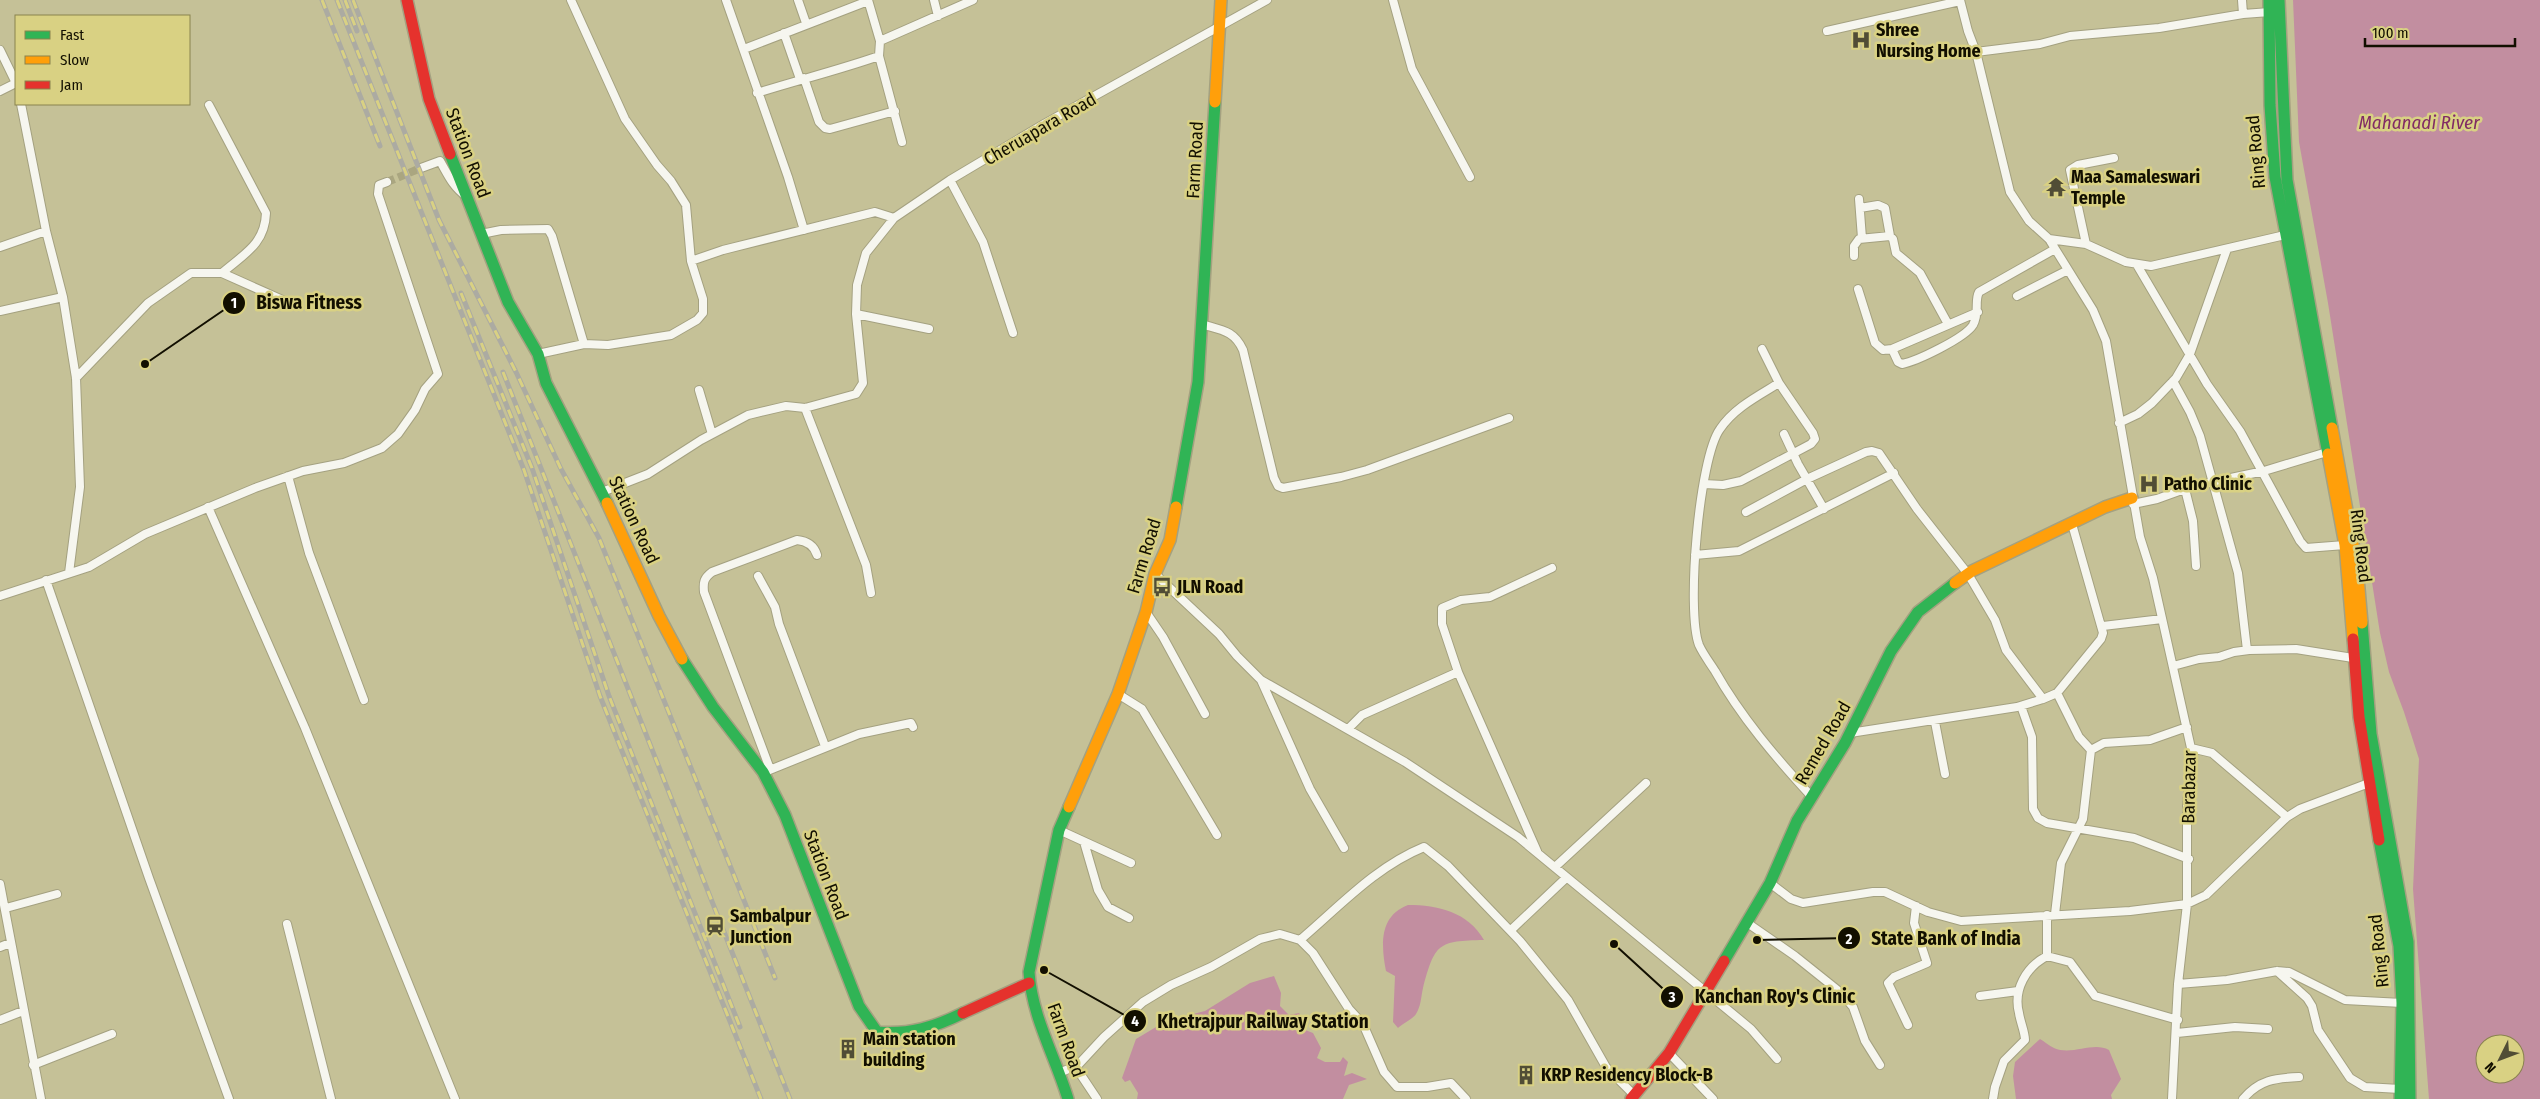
<svg xmlns="http://www.w3.org/2000/svg" width="2540" height="1099" font-family="'Fira Sans Condensed',sans-serif">
  <style>
    .water { fill: #c28ea0; fill-rule: evenodd }
    .lines { fill: none; stroke-linecap: round; stroke-linejoin: round }
    .street-tunnel { stroke: #aaa680; stroke-width: 8; stroke-dasharray: 8 4; stroke-linecap: butt }
    .street-casing { stroke: #a4a180; stroke-width: 10 }
    .fast-casing { stroke: #a4a180; stroke-width: 14 }
    .slow-casing { stroke: #a4a180; stroke-width: 14 }
    .jam-casing { stroke: #a4a180; stroke-width: 14 }
    .street { stroke: #f6f6ef; stroke-width: 8 }
    .fast { stroke: #30b455; stroke-width: 11 }
    .slow { stroke: #ff9f0a; stroke-width: 11 }
    .jam { stroke: #e5322d; stroke-width: 11 }
    .rail-casing { stroke: #acaba2; stroke-width: 5 }
    .rail { stroke: #d9d183; stroke-width: 3; stroke-dasharray: 9; stroke-linecap: butt }
    .labels { text-anchor: middle; dominant-baseline: central; stroke-width: 5; stroke-linejoin: round; paint-order: stroke }
    .poi-label { font-size: 18px; font-weight: bold; fill: #120f00; stroke: #d9d183; text-anchor: start }
    .street-label { font-size: 18px; fill: #120f00; stroke: #d9d183 }
    .water-label { font-size: 19px; font-style: italic; fill: #812b65; stroke: #d9d183 }
    .leader { fill: none; stroke: #120f00; stroke-width: 2 }
    .callout-dot { fill: #120f00; stroke: #d9d183; stroke-width: 2 }
    .mark-label { font-size: 15px; text-anchor: middle; font-weight: bold; fill: #fff }
    .callout-label { font-size: 19px; text-anchor: middle; font-weight: bold; fill: #120f00; stroke: #d9d183; stroke-width: 5; stroke-linejoin: round; paint-order: stroke }
  </style>
  <rect width="100%" height="100%" fill="#c5c197"/>
  <path class="water" d="M2293 0H2540V1099H2429L2413 889 2419 759 2404 712 2389 672 2380 633 2328 303 2299 142ZM2485 1044H2515V1074H2485Z
    M1408 905C1438 905 1468 912 1484 940 1438 941 1435 943 1423 988 1421 997 1421 1006 1416 1014 1413 1019 1403 1023 1398 1028L1393 1022 1395 976 1386 971C1381 945 1379 916 1408 905Z
    M1274 976 1281 993 1280 1006 1289 1015 1299 1013 1303 1019 1295 1026 1313 1033 1321 1048 1317 1058 1325 1062H1340L1343 1057 1348 1062 1344 1076 1352 1073 1367 1079 1349 1085 1343 1099H1137L1138 1093 1130 1080 1125 1082 1122 1078 1136 1039 1156 1027 1181 1017 1205 1011 1250 983Z
    M2040 1039C2044 1041 2049 1046 2054 1048 2072 1056 2093 1041 2109 1050L2121 1079 2111 1095 2112 1099H2016L2013 1076 2015 1062Z"/>
  <g class="lines">
    <path class="street-tunnel" d="M387 182 421 168"/>
    <defs>
      <path id="street" d="M726 0 788 177 804 230
        M798 0 806 23
        M934 0 938 16
        M1393 0 1412 69 1470 177
        M1960 0 1968 31 1976 52 2010 192 2029 221 2049 239 2093 310 2106 341 2140 537 2153 578 2191 748V766L2187 805V904L2178 984 2172 1099
        M2242 0 2243 14
        M1827 31 1960 1
        M784 33 800 79
        M880 41 973 0
        M744 49 868 1
        M0 50 16 83
        M1976 52 2040 44 2070 36 2159 28 2243 14 2270 12
        M879 56 902 142
        M804 78 819 122 825 128 830 129 895 111
        M0 91 16 83
        M757 93C798 80 839 70 879 56L880 41 868 0
        M21 104 46 231 63 297 76 378 80 487 69 573
        M209 105 266 213C265 244 244 254 222 273
        M421 168 440 161C448 175 453 187 466 196
        M950 180 983 242 1013 333
        M1859 199 1862 238
        M1860 208 1878 205 1885 208 1890 236
        M481 234 501 230 548 229 552 236 584 344
        M2049 239 2086 244 2126 262 2151 266 2285 235
        M2086 244 2070 170 2078 165 2114 158
        M0 247 46 231
        M1854 256V246L1859 239 1890 236 1893 239 1896 253 1920 273 1948 324
        M691 261 723 250 875 212 894 218
        M2137 265 2207 384 2240 431 2300 541 2306 548 2345 545
        M1858 289 1875 343 1883 350 1892 349 1898 362 1902 364C1917 361 1965 338 1973 325 1980 312 1974 301 1979 292L2055 249
        M2017 296 2068 270
        M0 311 63 297
        M856 314 929 329
        M1201 324C1221 330 1234 330 1243 350L1274 478 1278 486 1283 488 1341 477 1367 470 1509 418
        M1892 349 1978 312
        M538 354 584 344 608 345 671 335 697 320 703 313V299L691 261 686 205 671 181 657 165 625 119 571 0
        M76 378 148 303 191 273H222L296 306
        M2173 381 2190 412 2200 436 2238 573 2247 650
        M1779 383C1758 396 1734 408 1720 429 1699 458 1686 611 1699 645 1703 654 1710 663 1715 671 1741 717 1776 758 1812 797
        M699 390 712 434
        M805 408 866 565 871 593
        M2119 423 2138 414 2152 403 2176 378 2190 354 2227 249
        M1784 434 1798 464 1824 509
        M288 476 309 553 364 700
        M1704 484 1723 485 1741 481 1811 444 1815 439 1813 433 1779 383 1762 349
        M2185 489 2193 521 2196 566
        M602 492 648 474 701 440 748 415 786 406 805 408 856 394 863 383 856 314 857 285 866 253 894 218 950 180 1044 124 1267 0
        M2133 504 2157 499 2193 486 2264 471 2327 452
        M208 507 305 728 455 1099
        M1746 512 1807 479 1866 452 1872 451 1879 453 1917 509 1968 574 1995 620 2006 650 2043 699
        M1695 555 1739 551 1894 473
        M1155 574 1219 634 1237 656 1261 680 1405 762 1518 837 1751 1029 1777 1059
        M758 576 775 607 779 624 825 746
        M46 580 149 878 229 1099
        M0 596 89 567 145 534 255 488 303 471 344 463 382 448 398 434 415 410 425 389 438 374 378 194 379 185 387 182
        M1146 612 1163 637 1205 714
        M2103 626 2162 619
        M2173 666 2199 659 2219 657 2234 652 2249 650 2296 649 2353 658
        M1458 672 1442 624V608L1461 600 1490 597 1552 568
        M1261 680 1310 789 1344 848
        M2057 693 2079 737 2091 750
        M1118 694 1142 709 1217 835
        M2021 706 2032 737 2033 809 2038 818 2047 823 2134 838 2189 859
        M1935 722 1945 774
        M1348 729 1362 715 1458 672 1537 851
        M1850 733 2017 707 2043 699 2057 693 2101 639 2103 633 2072 524
        M2191 748 2212 753 2287 817
        M770 769 704 592C703 582 704 578 712 572L797 540C807 541 814 545 817 555
        M767 771 859 734 911 723 913 727
        M1059 830 1131 863
        M1084 842 1098 890 1108 907 1129 918
        M1555 867 1646 783
        M1770 883 1791 899 1803 903 1873 892H1885L1928 912 1961 921 2130 911 2187 904 2206 895 2287 817 2300 809 2369 783
        M0 884 41 1099
        M6 908 57 894
        M2055 914 2061 863 2083 819 2091 750 2104 743 2150 740 2187 727
        M1746 922 1795 956 1840 992 1853 1007 1865 1041 1880 1065
        M287 924 331 1099
        M1511 930 1566 878
        M1300 940C1339 907 1375 867 1424 847L1448 866 1520 941 1568 1000 1606 1067 1634 1095
        M0 947 10 943
        M2047 956 2070 962 2095 996 2178 1020
        M2277 971 2307 998 2312 1006 2318 1030 2350 1078 2365 1087 2400 1089
        M2178 984 2227 980 2277 971 2289 972 2345 1000 2402 1003
        M1980 996 2018 991
        M0 1020 23 1011
        M1908 1025 1888 983 1894 977 1927 963 1914 923 1916 906
        M2177 1033 2235 1027 2268 1029
        M1669 1053 1713 1099
        M33 1065 112 1034
        M1075 1066 1097 1099
        M1059 1073 1078 1065 1104 1037 1143 1002 1171 985 1211 967 1260 939 1280 934 1300 940 1313 953 1349 1009 1363 1024 1384 1072 1397 1087H1427L1451 1083 1466 1099
        M1993 1099 1995 1087 2004 1061 2025 1040C2025 1032 2020 1021 2019 1013 2013 990 2026 967 2047 956V915
        M2243 1099C2259 1080 2275 1078 2299 1077"/>
      <path id="fast" d="M2269 0 2270 105 2275 177 2328 454
        M2279 0 2287 180 2332 428
        M450 154 508 302 538 354 546 383 607 503
        M1176 507 1198 382 1215 102
        M2362 623 2371 734 2408 942 2410 1099
        M682 659 713 707 763 772 785 815 859 1006 877 1032C909 1035 935 1027 963 1013
        M2379 840 2399 946 2402 1003 2400 1099
        M1724 961 1770 883 1797 821 1845 743 1891 651 1918 612 1955 583
        M1068 1099C1055 1056 1032 1017 1029 972L1059 830 1069 807"/>
      <path id="slow" d="M1215 102 1221 0
        M2332 428 2357 566 2362 623
        M2328 454 2345 545 2353 639
        M607 503 659 616 682 659
        M1955 583 1972 571 2105 507 2132 498
        M1069 807 1118 694 1146 612 1155 574 1170 540 1176 507"/>
      <path id="jam" d="M407 0 429 99 450 154
        M2353 639 2359 717 2379 840
        M963 1013 1029 983
        M1631 1099 1669 1053 1724 961"/>
    </defs>
    <use href="#street" class="street-casing"/>
    <use href="#fast" class="fast-casing"/>
    <use href="#slow" class="slow-casing"/>
    <use href="#jam" class="jam-casing"/>
    <use href="#street" class="street"/>
    <use href="#fast" class="fast"/>
    <use href="#slow" class="slow"/>
    <use href="#jam" class="jam"/>
    <defs>
      <path id="rail" d="M322 0 380 146
        M337 0 524 470 600 696 761 1099
        M345 0 357 31
        M353 0 439 220 516 372 561 469 599 538 775 978
        M461 293 532 468 609 696 740 1027
        M503 372 790 1099"/>
    </defs>
    <use href="#rail" class="rail-casing"/>
    <use href="#rail" class="rail"/>
  </g>
  <defs>
    <symbol id="hospital-bare" viewBox="-9 -9 18 18"><path d="M-5-5h3v3.5h4V-5h3V5h-3V1.5h-4V5h-3Z" fill="#514d35" stroke="#d9d183" stroke-width="2.5" paint-order="stroke"/></symbol>
    <symbol id="temple-bare" viewBox="-9 -9 18 18"><path d="M0-6L5-2H3V0L6.5 2.5H4V6H1.5V3h-3V6H-4V2.5H-6.5L-3 0V-2H-5Z" fill="#514d35" stroke="#d9d183" stroke-width="2.5" paint-order="stroke"/></symbol>
    <symbol id="bus-bare" viewBox="-9 -9 18 18"><path d="M-5-6H5V4H4V6H2V4H-2V6H-4V4H-5ZM-3.5-4V0h7V-4ZM-3.5 1.2v1.5H-2V1.2ZM2 1.2v1.5H3.5V1.2Z" fill="#514d35" stroke="#d9d183" stroke-width="2.5" paint-order="stroke"/></symbol>
    <symbol id="station-bare" viewBox="-9 -9 18 18"><path d="M-3-6H3Q5-6 5-4V2Q5 4 3 4L4.5 6H3L1.5 4h-3L-3 6H-4.5L-3 4Q-5 4-5 2V-4Q-5-6-3-6ZM-3.5-4v3h7v-3ZM-3.5 1v1.5H-2V1ZM2 1v1.5H3.5V1Z" fill="#514d35" stroke="#d9d183" stroke-width="2.5" paint-order="stroke"/></symbol>
    <symbol id="building-bare" viewBox="-9 -9 18 18"><path d="M-4-6H4V6H1V3H-1V6H-4ZM-2.5-4.3h1.7v1.8h-1.7ZM.8-4.3h1.7v1.8H.8ZM-2.5-1h1.7V.8h-1.7ZM.8-1h1.7V.8H.8Z" fill="#514d35" stroke="#d9d183" stroke-width="2.5" paint-order="stroke"/></symbol>
  </defs>
  <g fill-rule="evenodd">
    <use href="#hospital-bare" x="1847" y="26" width="28" height="28"/>
    <use href="#temple-bare" x="2042" y="173" width="28" height="28"/>
    <use href="#hospital-bare" x="2135" y="470" width="28" height="28"/>
    <use href="#bus-bare" x="1148" y="573" width="28" height="28"/>
    <use href="#station-bare" x="701" y="912" width="28" height="28"/>
    <use href="#building-bare" x="834" y="1035" width="28" height="28"/>
    <use href="#building-bare" x="1512" y="1061" width="28" height="28"/>
  </g>
  <g class="labels">
    <g class="poi-label">
      <text x="1876" y="30">Shree<tspan x="1876" dy="21">Nursing Home</tspan></text>
      <text x="2071" y="177">Maa Samaleswari<tspan x="2071" dy="21">Temple</tspan></text>
      <text x="2164" y="484">Patho Clinic</text>
      <text x="1177" y="587">JLN Road</text>
      <text x="730" y="916">Sambalpur<tspan x="730" dy="21">Junction</tspan></text>
      <text x="863" y="1039">Main station<tspan x="863" dy="21">building</tspan></text>
      <text x="1541" y="1075">KRP Residency Block-B</text>
    </g>
    <g class="street-label">
      <text transform="translate(1040 129) rotate(-30)">Cheruapara Road</text>
      <text transform="translate(2256 152) rotate(-95)">Ring Road</text>
      <text transform="translate(468 153) rotate(69)">Station Road</text>
      <text transform="translate(1195 160) rotate(-87)">Farm Road</text>
      <text transform="translate(634 520) rotate(65)">Station Road</text>
      <text transform="translate(2361 546) rotate(83)">Ring Road</text>
      <text transform="translate(1144 556) rotate(-73)">Farm Road</text>
      <text transform="translate(1823 743) rotate(-60)">Remed Road</text>
      <text transform="translate(2189 787) rotate(-89)">Barabazar</text>
      <text transform="translate(826 875) rotate(69)">Station Road</text>
      <text transform="translate(2379 951) rotate(-96)">Ring Road</text>
      <text transform="translate(1066 1040) rotate(70)">Farm Road</text>
    </g>
    <g class="water-label">
      <text x="2419" y="122">Mahanadi River</text>
    </g>
  </g>
  <path class="leader" d="M145 364L234 303M1757 940L1849 938M1614 944L1672 997M1044 970L1135 1021"/>
  <g class="callout-dot">
    <circle cx="145" cy="364" r="5"/>
    <circle cx="1757" cy="940" r="5"/>
    <circle cx="1614" cy="944" r="5"/>
    <circle cx="1044" cy="970" r="5"/>
    <circle cx="234" cy="303" r="12"/>
    <circle cx="1849" cy="938" r="12"/>
    <circle cx="1672" cy="997" r="12"/>
    <circle cx="1135" cy="1021" r="12"/>
  </g>
  <g class="mark-label">
    <text x="234" y="308">1</text>
    <text x="1849" y="944">2</text>
    <text x="1672" y="1002">3</text>
    <text x="1135" y="1026">4</text>
  </g>
  <g class="callout-label">
    <text x="309" y="309">Biswa Fitness</text>
    <text x="1946" y="945">State Bank of India</text>
    <text x="1775" y="1003">Kanchan Roy's Clinic</text>
    <text x="1263" y="1028">Khetrajpur Railway Station</text>
  </g>
  <rect x="15" y="15" width="175" height="90" fill="#d9d183" stroke="#89834f"/>
  <rect x="25" y="31" width="25" height="8" fill="#30b455" stroke="#89834f"/>
  <text x="60" y="40" font-size="15" fill="#120f00">Fast</text>
  <rect x="25" y="56" width="25" height="8" fill="#ff9f0a" stroke="#89834f"/>
  <text x="60" y="65" font-size="15" fill="#120f00">Slow</text>
  <rect x="25" y="81" width="25" height="8" fill="#e5322d" stroke="#89834f"/>
  <text x="60" y="90" font-size="15" fill="#120f00">Jam</text>
  <g transform="translate(2500 1059) rotate(228)"><circle r="24" fill="#d9d183" stroke="#89834f"/>
  <path d="M0-4L9 19L0 12L-9 19Z" fill="#514d35"/>
  <text y="-8" font-size="14" font-weight="bold" text-anchor="middle" fill="#120f00">N</text>
  </g>
  <path d="M2365 38v8h150v-8" fill="none" stroke="#120f00" stroke-width="2.5"/>
  <text x="2372" y="38" font-size="15" fill="#120f00" stroke="#d9d183" stroke-width="4" paint-order="stroke">100 m</text>
</svg>
